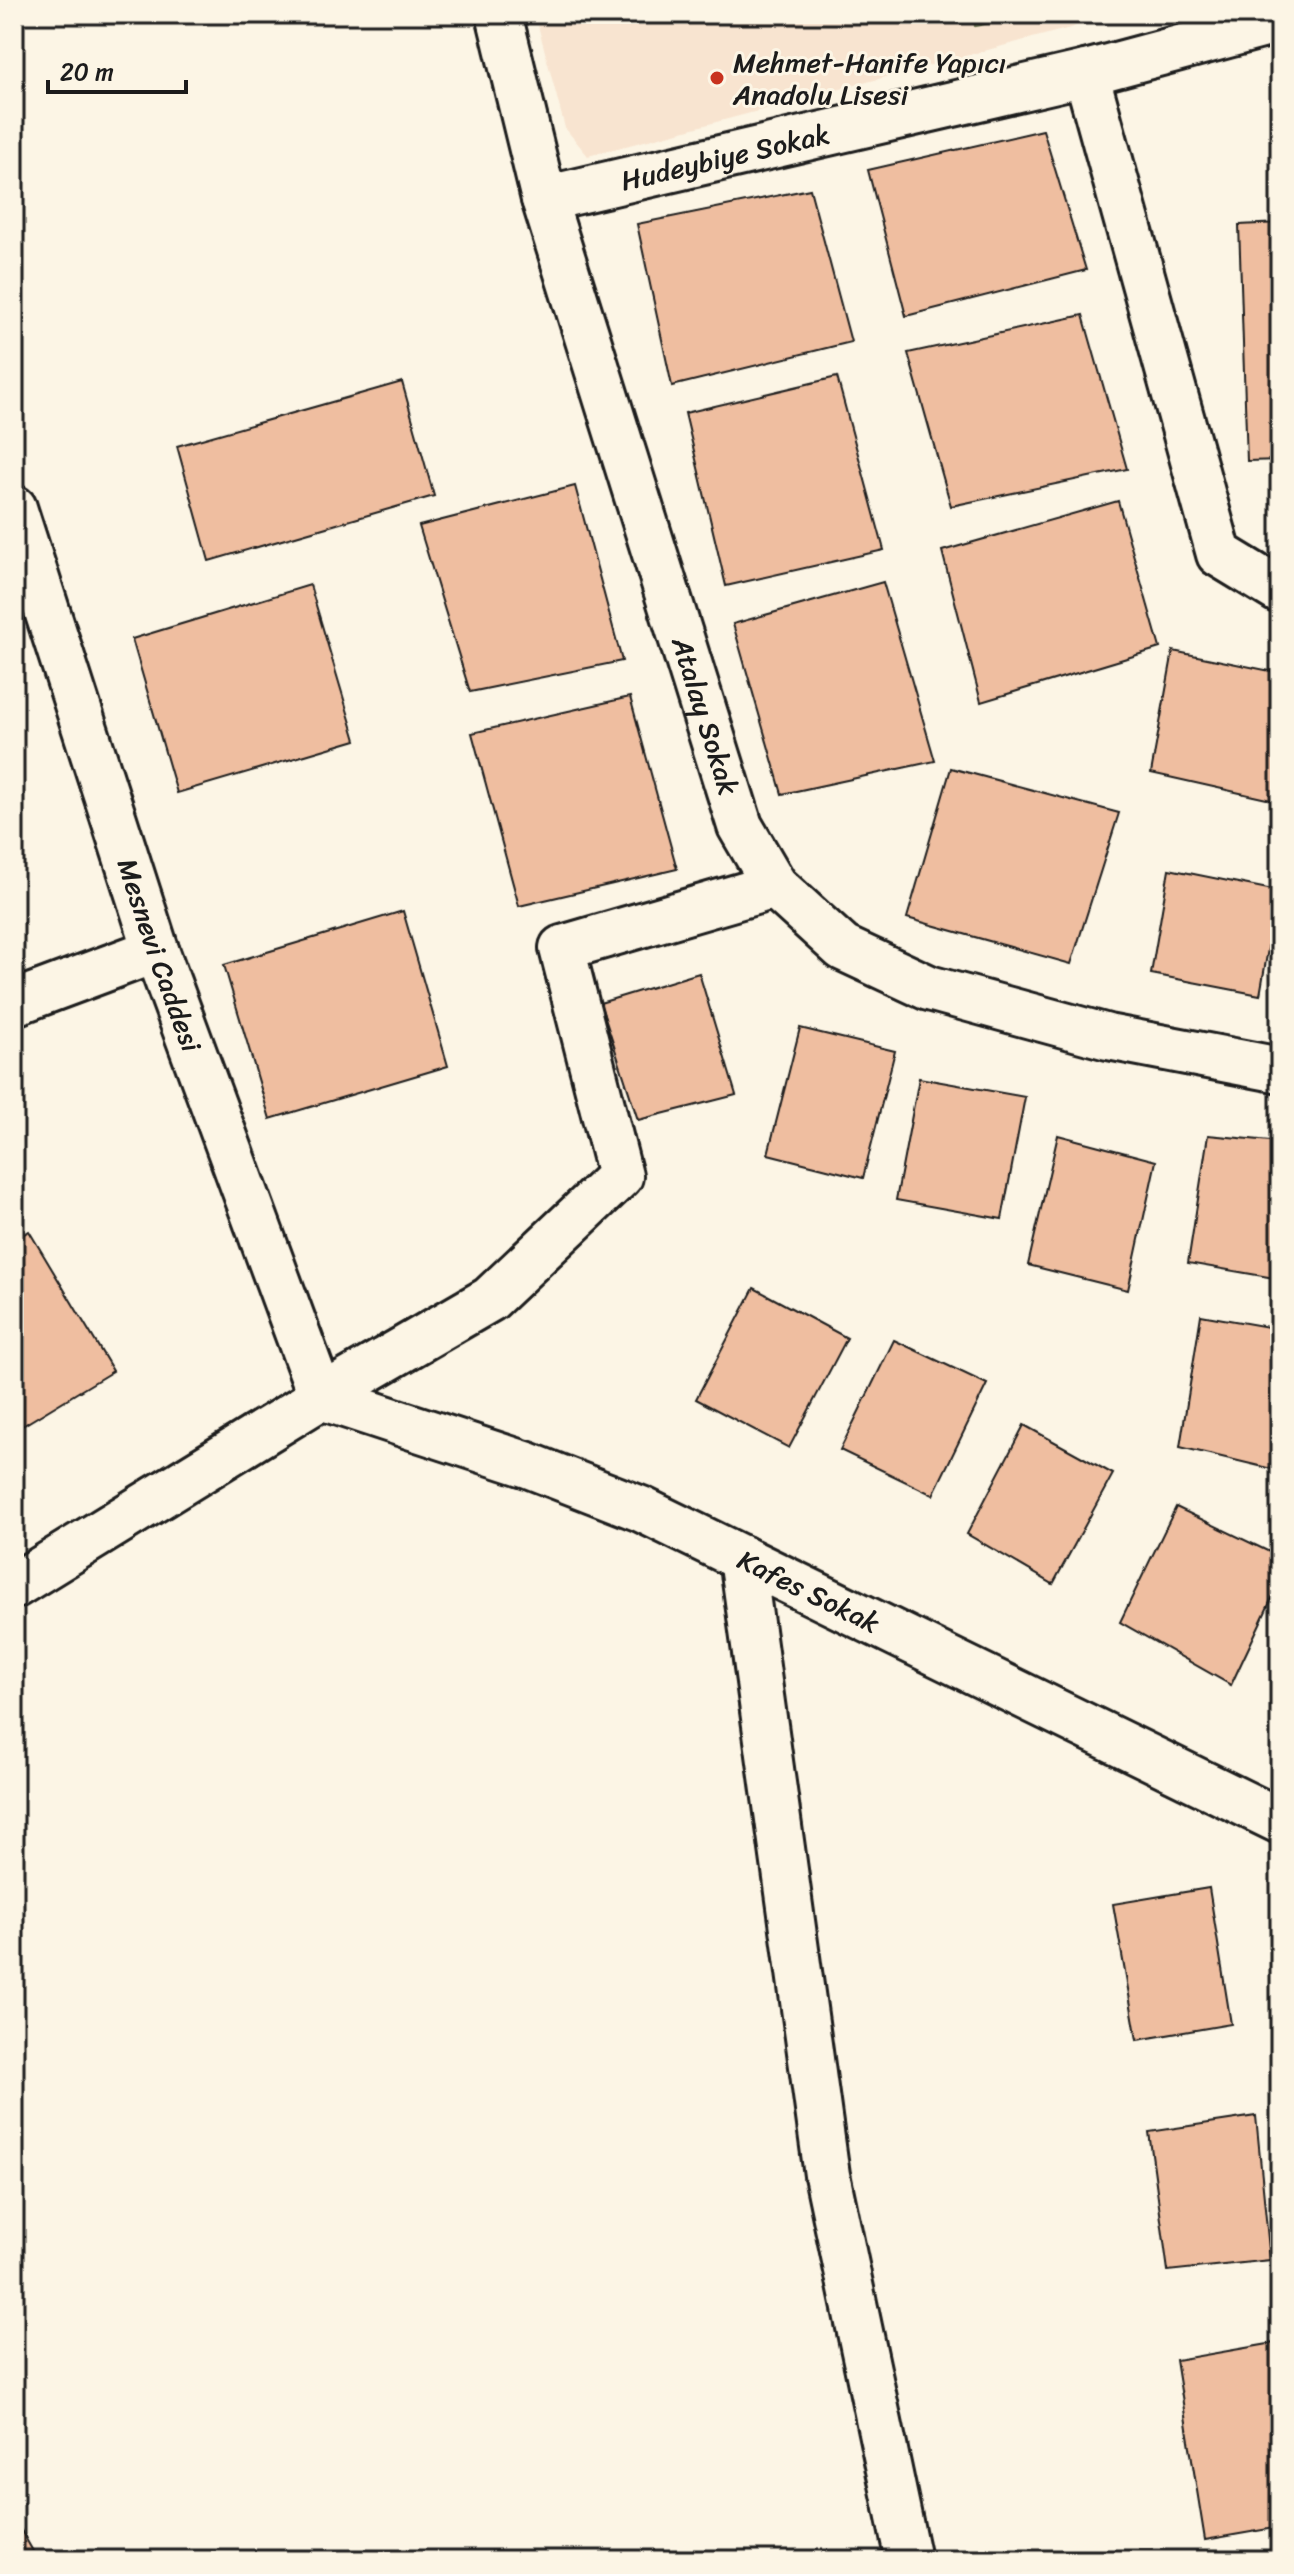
<svg xmlns="http://www.w3.org/2000/svg" width="1294" height="2574" font-family="Sriracha,sans-serif">
  <style>
    .built { fill: #f8e4d0 }
    .green { fill: #c1d58b; stroke: #6e7854; stroke-width: 2 }
    .building { fill: #efbea0; stroke: #1c1c1c; stroke-width: 2 }
    .lines { fill: none; stroke-linecap: round; stroke-linejoin: round }
    .minor-casing { stroke: #1c1c1c; stroke-width: 50 }
    .minor { stroke: #fcf5e5; stroke-width: 44 }
    .poi-dot { fill: #c8321e; stroke: #fcf5e5; stroke-width: 3 }
    .labels { text-anchor: middle; dominant-baseline: central; stroke-width: 6; stroke-linejoin: round; paint-order: stroke }
    .poi-label { font-size: 28px; fill: #1c1c1c; stroke: #fcf5e5; text-anchor: start }
    .street-label { font-size: 28px; fill: #1c1c1c; stroke: #fcf5e5 }
  </style>
  <rect width="100%" height="100%" fill="#fcf5e5"/>
  <filter id="ink" filterUnits="userSpaceOnUse"><feTurbulence type="fractalNoise" baseFrequency=".0125" numOctaves="2"/><feDisplacementMap in="SourceGraphic" scale="16" xChannelSelector="R" yChannelSelector="G"/><feConvolveMatrix kernelMatrix="1 2 1 2 8 2 1 2 1" color-interpolation-filters="sRGB"/></filter>
  <g filter="url(#ink)">
    <path class="built" d="M535 14H1082L1074 27 588 156 565 128Z"/>
    <path class="green" d="M973 14H1033L975 26Z"/>
    <path class="building" d="M1043 130 1086 270 906 316 868 170Z
      M810 189 851 342 672 386 637 224Z
      M1280 223V460L1247 461 1239 225Z
      M1083 315 1127 469 951 506 908 353Z
      M837 377 884 550 726 586 685 413Z
      M402 382 434 496 209 561 177 446Z
      M575 486 622 661 470 692 419 526Z
      M1118 501 1160 648 981 702 942 551Z
      M883 582 935 761 782 794 733 624Z
      M310 585 356 740 177 793 132 639Z
      M1173 651 1280 673V802L1151 773Z
      M630 697 677 869 519 906 472 733Z
      M951 768 1119 813 1071 964 907 918Z
      M1169 869 1278 891 1260 995 1151 974Z
      M403 911 448 1066 270 1119 224 965Z
      M699 973 736 1095 638 1120 600 1003Z
      M800 1028 895 1051 863 1178 768 1154Z
      M919 1078 1025 1097 1002 1219 896 1200Z
      M1058 1135 1156 1161 1128 1290 1028 1265Z
      M1208 1135 1280 1142V1279L1188 1263Z
      M29 1231 113 1371 14 1431V1240Z
      M754 1288 847 1338 789 1448 696 1399Z
      M1201 1315 1280 1329V1471L1180 1447Z
      M894 1340 987 1384 933 1495 840 1450Z
      M1024 1425 1113 1474 1053 1584 967 1534Z
      M1176 1507 1280 1557V1581L1231 1685 1120 1622Z
      M1209 1888 1231 2024 1137 2040 1113 1904Z
      M1256 2116 1270 2260 1168 2271 1149 2132Z
      M1280 2342V2527L1205 2540 1176 2360Z
      M14 2518 38 2560H14Z"/>
    <g class="lines">
      <defs>
        <g id="minor">
          <path id="s1" d="M499 14 544 199 740 826 775 886 843 948 929 988 1108 1037 1280 1070"/>
          <path d="M1086 73 1219 554 1280 591"/>
          <path id="s2" d="M544 199 1086 73 1280 21"/>
          <path id="s3" d="M14 508 156 950 321 1397"/>
          <path d="M14 1003 156 950"/>
          <path id="s4" d="M321 1397 528 1465 641 1509 1280 1821"/>
          <path d="M742 1558 827 2175 908 2560"/>
          <path d="M14 1586 321 1397 490 1299 620 1176 562 948 775 886"/>
        </g>
      </defs>
      <use href="#minor" class="minor-casing"/>
      <use href="#minor" class="minor"/>
    </g>
  </g>
  <circle class="poi-dot" cx="717" cy="78" r="8"/>
  <g class="labels">
    <g class="poi-label">
      <text x="733" y="62">Mehmet-Hanife Yapıcı<tspan x="733" dy="32">Anadolu Lisesi</tspan></text>
    </g>
    <g class="street-label">
      <text stroke="none"><textPath href="#s2" startOffset="186">Hudeybiye Sokak</textPath></text>
      <text stroke="none"><textPath href="#s1" startOffset="732">Atalay Sokak</textPath></text>
      <text stroke="none"><textPath href="#s3" startOffset="470">Mesnevi Caddesi</textPath></text>
      <text stroke="none"><textPath href="#s4" startOffset="526">Kafes Sokak</textPath></text>
    </g>
  </g>
  <rect width="1294" height="2574" fill="none" stroke="#fcf5e5" stroke-width="48"/>
  <rect x="24" y="24" width="1246" height="2526" fill="none" stroke="#1c1c1c" stroke-width="3" filter="url(#ink)"/>
  <path d="M48 80v12h138v-12" fill="none" stroke="#1c1c1c" stroke-width="4"/>
  <text x="60" y="80" font-size="24" fill="#1c1c1c" stroke="#fcf5e5" stroke-width="6" paint-order="stroke">20 m</text>
</svg>
